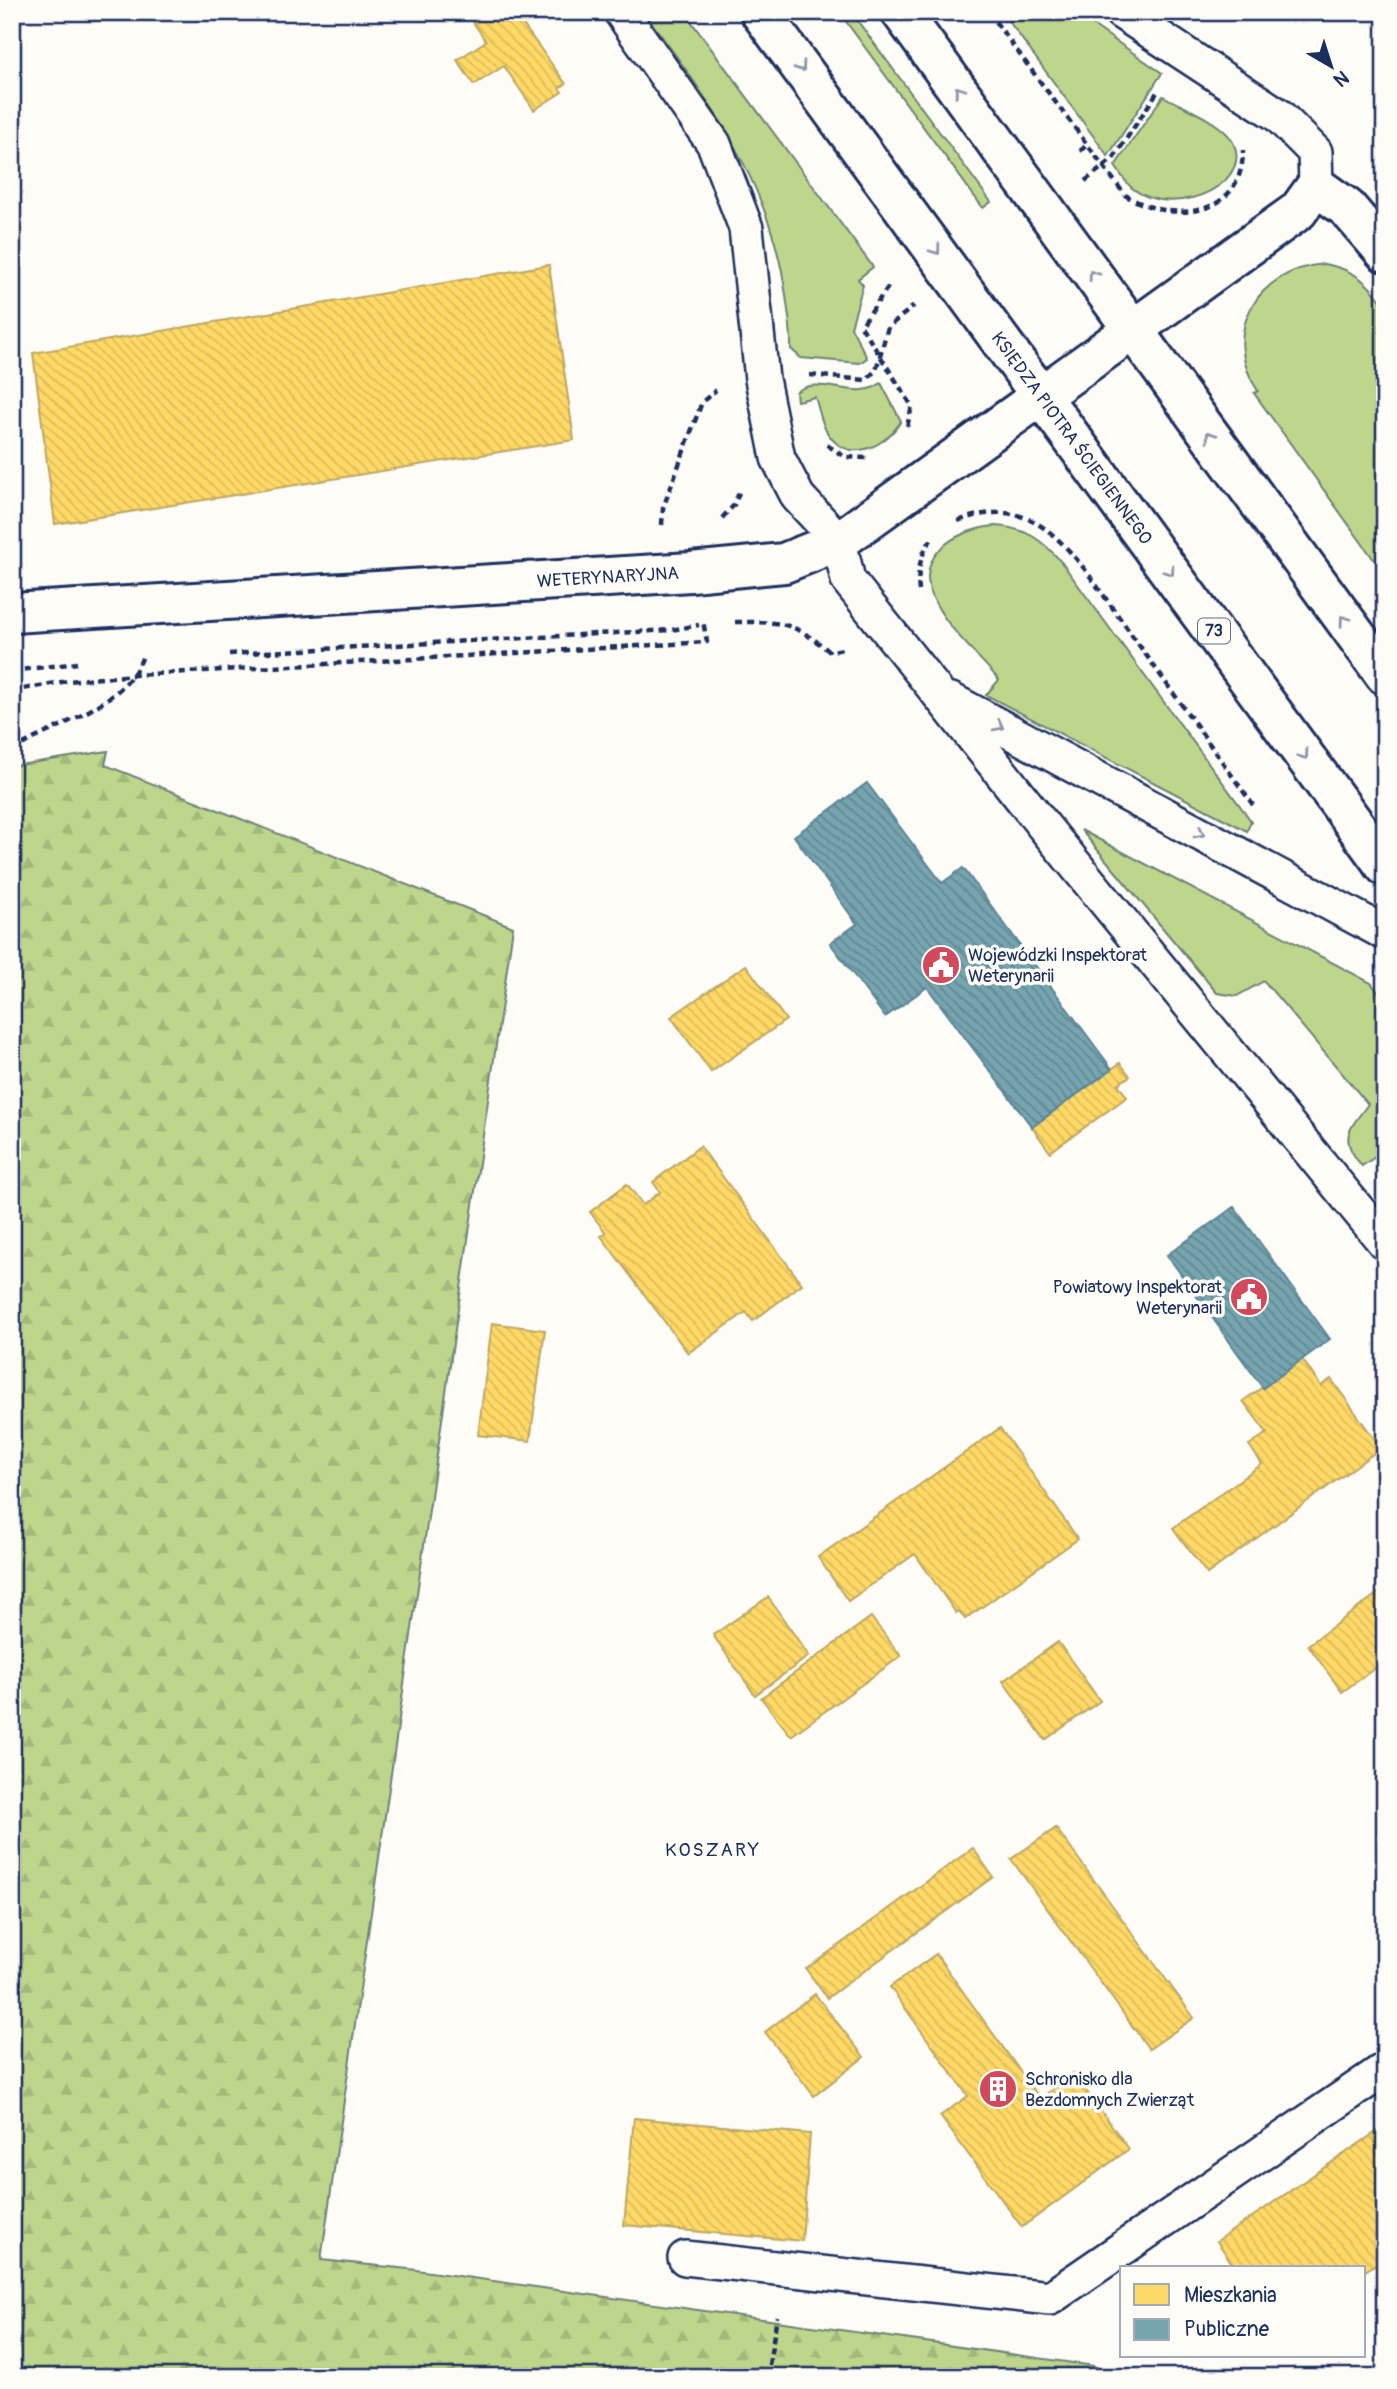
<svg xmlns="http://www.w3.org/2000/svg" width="1397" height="2389" font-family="Pangolin,sans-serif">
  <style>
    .grass { fill: #bed68c; stroke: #6c8275; stroke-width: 2 }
    .forest { fill: url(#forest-firs); stroke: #6c8275; stroke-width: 2 }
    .homes { fill: url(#homes-back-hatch); stroke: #bba664; stroke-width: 2 }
    .public { fill: url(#public-back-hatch); stroke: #5b8297; stroke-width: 2 }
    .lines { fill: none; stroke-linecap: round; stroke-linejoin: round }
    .lane-casing { stroke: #1b2f5e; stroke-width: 38 }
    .street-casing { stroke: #1b2f5e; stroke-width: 44 }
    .primary-casing { stroke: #1b2f5e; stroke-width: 44 }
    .path { stroke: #1b2f5e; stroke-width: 4.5; stroke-dasharray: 7 5; stroke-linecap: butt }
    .lane { stroke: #fdfcf7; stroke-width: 33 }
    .street { stroke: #fdfcf7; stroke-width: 38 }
    .primary { stroke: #fdfcf7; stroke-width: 38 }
    .oneway { stroke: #8c96aa }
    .labels { text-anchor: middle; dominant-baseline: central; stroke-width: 7; stroke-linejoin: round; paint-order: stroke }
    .shield { fill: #fdfcf7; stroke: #5f6c8c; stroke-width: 2 }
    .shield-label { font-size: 16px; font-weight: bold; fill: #1b2f5e }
    .street-label { font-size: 18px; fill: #1b2f5e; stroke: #fdfcf7 }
    .poi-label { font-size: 18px; fill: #1b2f5e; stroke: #fdfcf7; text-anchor: start }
    .neighbourhood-label { font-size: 19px; letter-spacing: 2px; fill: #1b2f5e; stroke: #fdfcf7 }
  </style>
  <defs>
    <pattern id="forest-firs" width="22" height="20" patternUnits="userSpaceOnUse" patternTransform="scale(1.75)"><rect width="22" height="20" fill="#bed68c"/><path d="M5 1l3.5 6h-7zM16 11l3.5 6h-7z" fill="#a3b87b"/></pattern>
    <pattern id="homes-back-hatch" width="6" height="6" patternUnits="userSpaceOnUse" patternTransform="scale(1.75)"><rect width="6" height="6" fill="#ffd966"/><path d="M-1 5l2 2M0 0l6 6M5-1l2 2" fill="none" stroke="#dabb5b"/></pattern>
    <pattern id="public-back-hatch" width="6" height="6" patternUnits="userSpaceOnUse" patternTransform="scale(1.75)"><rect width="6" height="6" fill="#76a5af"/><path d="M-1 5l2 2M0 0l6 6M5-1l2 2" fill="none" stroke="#608792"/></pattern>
  </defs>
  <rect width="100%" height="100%" fill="#fdfcf7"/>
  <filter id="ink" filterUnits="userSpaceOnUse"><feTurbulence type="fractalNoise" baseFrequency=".0143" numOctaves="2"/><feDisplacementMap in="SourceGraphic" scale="14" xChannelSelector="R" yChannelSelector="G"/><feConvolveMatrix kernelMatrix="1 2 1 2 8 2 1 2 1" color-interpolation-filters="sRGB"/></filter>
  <g filter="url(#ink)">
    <path class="grass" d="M644 12H684L873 267 858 279 863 285 851 327 867 358 860 363 801 358 791 349C792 331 788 313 786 295 771 184 709 100 644 12Z
      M839 12H851L991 202 983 208Z
      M1002 12H1074L1162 73 1108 156Z
      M1163 96C1182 107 1213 118 1228 135 1264 179 1176 223 1132 188 1125 182 1120 173 1115 166Z
      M1324 264C1354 269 1368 282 1385 306V575L1254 393 1258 391C1219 332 1257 270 1324 264Z
      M881 383 901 421C886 446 850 465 828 434 821 424 819 408 815 397L797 401 796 392C819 373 856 403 881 383Z
      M995 526C1026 528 1042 539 1062 563L1251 821 1247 831 986 695 999 680C979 656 951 632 936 604 910 557 954 530 995 526Z
      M1081 830 1371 983 1385 1001V1150L1362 1166C1338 1138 1349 1130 1368 1104L1264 981 1237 996 1217 993Z"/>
    <path class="forest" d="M108 751 105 765 513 927 321 2260 409 2269 1094 2366 1113 2377H12V766Z"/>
    <path class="homes" d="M466 12H514L566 84 559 88 562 92 534 110 504 66 474 85 457 60 486 41Z
      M549 265 574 440 55 524 33 353Z
      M746 965 786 1020 711 1072 671 1017Z
      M1120 1063 1130 1076 1118 1084 1127 1097 1050 1152 1032 1127Z
      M700 1146 802 1284 753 1321 746 1312 688 1353 601 1236 606 1233 590 1212 627 1184 643 1205 660 1192 653 1182Z
      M492 1323 545 1330 530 1441 478 1435Z
      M1302 1359 1321 1386 1331 1379 1381 1448 1207 1574 1173 1528 1262 1464 1249 1445 1267 1433 1243 1401Z
      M1000 1428 1078 1539 965 1619 959 1611 956 1613 915 1554 848 1601 818 1557Z
      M1385 1588V1661L1342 1692 1308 1645Z
      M768 1597 809 1656 755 1695 713 1635Z
      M871 1617 901 1656 791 1736 761 1698Z
      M1058 1642 1100 1701 1045 1740 1003 1681Z
      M1056 1828 1194 2018 1149 2049 1011 1859Z
      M973 1848 993 1877 827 1998 806 1969Z
      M936 1954 1040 2099 1073 2073 1129 2149 1022 2227 940 2116 968 2096 890 1987Z
      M815 1994 864 2057 814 2096 765 2032Z
      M634 2118 810 2134 802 2241 624 2225Z
      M1385 2126V2258L1364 2272V2268H1235L1217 2241Z"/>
    <path class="public" d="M867 783 942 883 963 868 1112 1069 1032 1127 927 987 885 1017 830 943 857 924 794 836Z
      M1234 1207 1330 1339 1263 1388 1167 1255Z"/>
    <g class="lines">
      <defs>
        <path id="lane" d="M621 12 714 144 746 228 762 379 778 458 798 497 839 541 848 580 1046 829 1385 1243
          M1121 12 1278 115 1315 152 1316 186
          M951 700 1385 933
          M685 2258 1050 2298 1385 2069"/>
        <g id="street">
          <path id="s1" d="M12 613 691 572 784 563 839 541 1298 211 1316 186 1347 208 1385 252"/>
        </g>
        <g id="primary">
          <path id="s2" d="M760 12 1385 866"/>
          <path d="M901 12 1385 675"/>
        </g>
      </defs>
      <use href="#lane" class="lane-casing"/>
      <use href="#street" class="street-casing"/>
      <use href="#primary" class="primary-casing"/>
      <path class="path" d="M988 12 1125 195C1171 224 1243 219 1243 150
        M1080 151 1087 145
        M1085 181 1113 159 1158 91
        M888 287 861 326 912 406 907 427
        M810 375 866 380 876 370 888 327 914 306
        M827 445 845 457 867 458
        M722 518 734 505 740 490
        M958 521C1020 498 1050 526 1087 572L1253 805
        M662 525 663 508 702 402 716 390
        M919 591C917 572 920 555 931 540
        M735 622C783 622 792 621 830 652L842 649
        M229 654 671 630 699 625
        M12 671 77 663
        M12 691 67 681 135 675 707 642 703 621
        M12 750C54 726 128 703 143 655
        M767 2377 777 2316"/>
      <use href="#lane" class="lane"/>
      <use href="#street" class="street"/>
      <use href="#primary" class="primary"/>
    </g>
    <defs><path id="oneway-chevron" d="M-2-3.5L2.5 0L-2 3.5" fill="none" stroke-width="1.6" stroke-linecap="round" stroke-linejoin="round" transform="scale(1.75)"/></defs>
    <g class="oneway">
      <use href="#oneway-chevron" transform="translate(801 67) rotate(54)"/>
      <use href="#oneway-chevron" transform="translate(959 91) rotate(-126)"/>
      <use href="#oneway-chevron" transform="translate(936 250) rotate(54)"/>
      <use href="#oneway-chevron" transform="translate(1093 275) rotate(-126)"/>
      <use href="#oneway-chevron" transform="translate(1210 436) rotate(-126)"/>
      <use href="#oneway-chevron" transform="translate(1170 571) rotate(54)"/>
      <use href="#oneway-chevron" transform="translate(1344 620) rotate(-126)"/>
      <use href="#oneway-chevron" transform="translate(999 726) rotate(28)"/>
      <use href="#oneway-chevron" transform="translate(1304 755) rotate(54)"/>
      <use href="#oneway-chevron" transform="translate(1200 833) rotate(28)"/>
    </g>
  </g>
  <defs>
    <symbol id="civic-disc" viewBox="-11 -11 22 22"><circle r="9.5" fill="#d1495b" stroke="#fdfcf7"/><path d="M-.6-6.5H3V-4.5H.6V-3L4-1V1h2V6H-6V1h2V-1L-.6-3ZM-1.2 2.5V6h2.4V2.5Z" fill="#fff"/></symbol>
    <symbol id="building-disc" viewBox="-11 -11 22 22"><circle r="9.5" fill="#d1495b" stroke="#fdfcf7"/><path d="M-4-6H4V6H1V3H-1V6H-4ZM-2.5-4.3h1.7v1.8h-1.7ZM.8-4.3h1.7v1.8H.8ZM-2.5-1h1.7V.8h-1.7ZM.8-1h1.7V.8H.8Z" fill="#fff"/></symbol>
  </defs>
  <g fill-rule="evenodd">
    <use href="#civic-disc" x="919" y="943" width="44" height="44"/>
    <use href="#civic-disc" x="1227" y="1275" width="44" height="44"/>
    <use href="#building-disc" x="976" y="2067" width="44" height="44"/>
  </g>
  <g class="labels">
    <rect class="shield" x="1198" y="618.5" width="32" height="25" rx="5"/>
    <g class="shield-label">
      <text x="1214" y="631">73</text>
    </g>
    <g class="street-label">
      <text stroke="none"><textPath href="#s2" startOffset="528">KSIĘDZA PIOTRA ŚCIEGIENNEGO</textPath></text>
      <text stroke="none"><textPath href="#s1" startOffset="597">WETERYNARYJNA</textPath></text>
    </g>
    <g class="poi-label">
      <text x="968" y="955">Wojewódzki Inspektorat<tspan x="968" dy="21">Weterynarii</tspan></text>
      <text x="1222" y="1287" text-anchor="end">Powiatowy Inspektorat<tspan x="1222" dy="21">Weterynarii</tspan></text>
      <text x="1025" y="2079">Schronisko dla<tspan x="1025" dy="21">Bezdomnych Zwierząt</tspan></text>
    </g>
    <g class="neighbourhood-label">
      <text x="713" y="1850">KOSZARY</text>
    </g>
  </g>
  <rect width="1397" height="2389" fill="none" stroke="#fdfcf7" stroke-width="42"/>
  <rect x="21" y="21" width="1355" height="2347" fill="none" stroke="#1b2f5e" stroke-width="2.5" filter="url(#ink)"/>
  <rect x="1120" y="2266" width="245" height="91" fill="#fdfcf7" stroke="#a3aaba" stroke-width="2"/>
  <rect x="1134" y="2284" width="35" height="21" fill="#ffd966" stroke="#a3aaba" stroke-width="2"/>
  <text x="1184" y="2302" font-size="21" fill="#1b2f5e">Mieszkania</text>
  <rect x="1134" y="2319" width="35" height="21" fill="#76a5af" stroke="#a3aaba" stroke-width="2"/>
  <text x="1184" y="2336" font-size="21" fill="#1b2f5e">Publiczne</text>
  <g transform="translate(1331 66) rotate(141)" stroke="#fdfcf7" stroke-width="5" paint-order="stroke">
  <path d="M0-5L12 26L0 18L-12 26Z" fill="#1b2f5e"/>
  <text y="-10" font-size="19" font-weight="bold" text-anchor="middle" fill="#1b2f5e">N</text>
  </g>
</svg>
